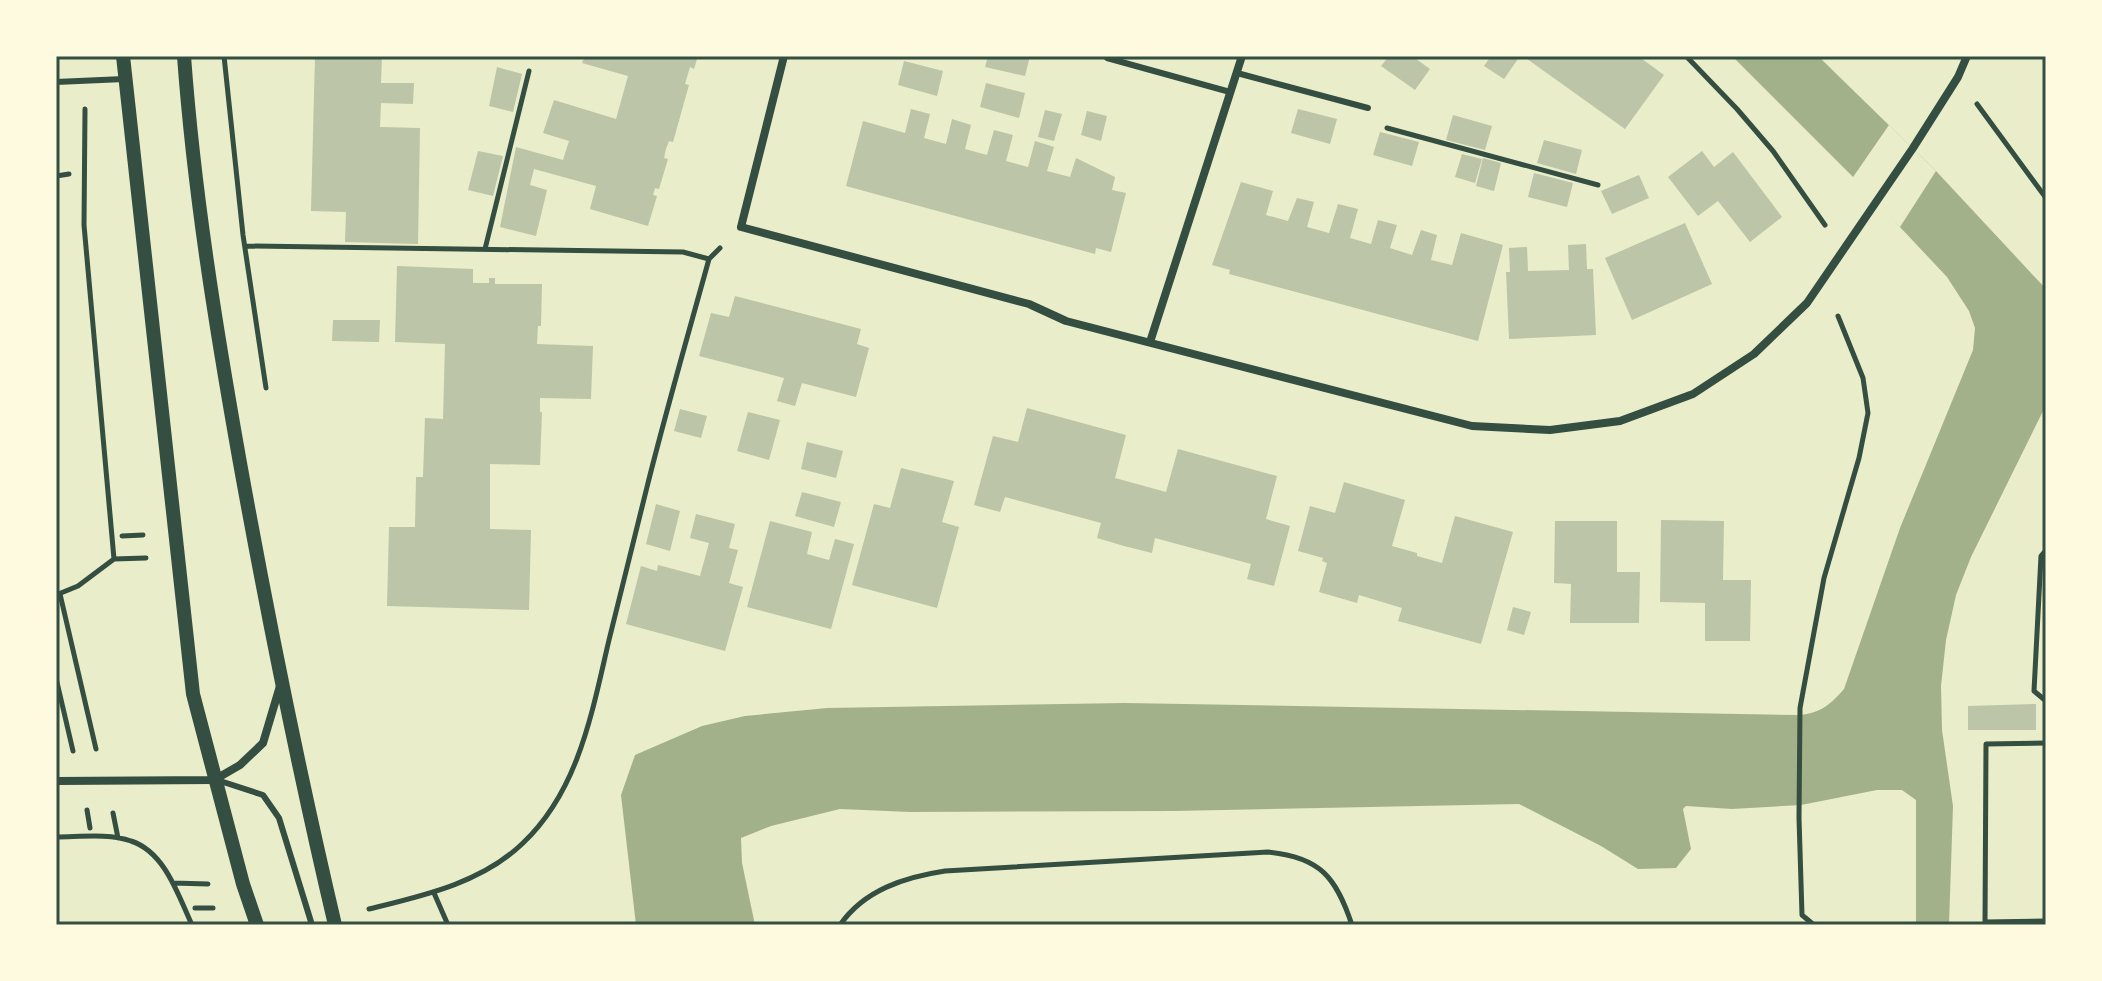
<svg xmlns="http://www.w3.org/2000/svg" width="2102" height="981" font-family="Commissioner,sans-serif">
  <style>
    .water { fill: #a3b18a }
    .pier { fill: #e9edc9 }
    .building { fill: #bcc5a7 }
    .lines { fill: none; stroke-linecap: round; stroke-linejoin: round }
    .path { stroke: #344e41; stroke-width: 5 }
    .service { stroke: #344e41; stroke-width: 6 }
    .minor { stroke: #344e41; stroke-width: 8 }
    .tertiary { stroke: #344e41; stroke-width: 14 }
    .neatline { fill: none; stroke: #344e41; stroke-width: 3 }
  </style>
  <rect width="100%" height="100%" fill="#e9edc9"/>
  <path class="water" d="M1732 56H1818L1936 171 2046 289V405L1971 557 1956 595 1946 640 1941 686 1942 730 1953 806 1949 925H1916V800L1902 790H1877L1801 805 1732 809 1686 806 1683 809 1691 849 1676 868 1638 869 1601 846 1519 804 1174 811 910 812 840 809 771 826 741 838 742 863 755 925H636L621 795 635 755 702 726 745 716 827 708 1125 703 1798 715C1819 714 1830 705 1844 689L1900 528 1973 350 1975 328 1969 311 1947 277 1852 176Z"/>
  <path class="pier" d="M1889 125 1936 171 1900 227 1851 180Z"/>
  <path class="building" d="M315 56H382L381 83H414L413 104 381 103 380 127 420 128 418 244 345 242 346 212 311 211Z
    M585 56H698L694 69 690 67 685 84 689 85 673 142 669 141 666 149 664 158 668 159 659 189 655 188 653 195 657 196 648 226 590 209 596 186 534 169 530 185 547 190 536 236 500 227 516 147 563 160 569 141 543 133 554 100 616 119 628 76 582 63Z
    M988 56H1030L1025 76 985 67Z
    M1389 56H1412L1430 69 1415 90 1381 66Z
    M1491 56H1520L1504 79 1484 66Z
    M1523 56H1638L1664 75 1625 129Z
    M904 61 943 71 937 96 898 85Z
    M497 67 522 74 513 112 489 106Z
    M986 83 1025 93 1019 118 980 107Z
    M911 109 930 114 924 138 946 144 952 119 971 125 965 149 987 155 994 130 1013 135 1006 161 1028 167 1035 141 1054 147 1047 171 1070 177 1076 158 1115 177 1112 190 1126 193 1111 252 1096 248 1095 254 846 186 863 121 905 133Z
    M1298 109 1337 119 1330 144 1291 133Z
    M1045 110 1062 114 1054 141 1038 137Z
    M1087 111 1107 116 1101 141 1081 135Z
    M1453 115 1492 126 1485 150 1446 140Z
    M1380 132 1419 142 1412 166 1373 155Z
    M1544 140 1582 150 1576 174 1537 163Z
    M478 151 503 156 493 196 468 190Z
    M1702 151 1714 167 1733 152 1782 217 1750 242 1718 201 1698 216 1668 177Z
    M1462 154 1482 159 1475 183 1455 177Z
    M1483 158 1501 163 1494 191 1476 186Z
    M1534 173 1573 183 1567 207 1528 197Z
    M1639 175 1649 198 1612 214 1601 191Z
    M1241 182 1273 191 1266 215 1288 221 1297 198 1314 202 1307 227 1329 233 1338 204 1358 209 1350 238 1371 244 1378 220 1397 225 1390 248 1412 255 1421 230 1437 235 1431 260 1452 265 1461 233 1503 245 1478 341 1229 274 1230 270 1212 265Z
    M1685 223 1712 284 1632 320 1605 258Z
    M1586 244 1587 269H1593L1596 335 1509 339 1506 272H1510L1509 248 1527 247 1528 271 1569 270 1568 245Z
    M397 266 473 269V283H489V278H495V284H542L541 326H538L537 344 593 346 591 399 540 398V412H542L540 465 490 464V529L531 530 529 610 387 606 389 527H415L416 477H423L425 418 443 419 445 344 395 342Z
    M735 296 861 329 857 344 869 348 856 397 802 383 795 406 777 401 784 378 699 356 711 313 729 317Z
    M333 320H380L379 342 332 341Z
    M1027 408 1126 435 1115 478 1166 492 1178 449 1277 476 1266 519 1290 526 1274 586 1247 579 1251 564 1155 538 1152 553 1124 546 1097 538 1101 523 1005 497 1000 512 974 505 993 436 1018 442Z
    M680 409 707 416 701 438 674 431Z
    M748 412 780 420 769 460 737 451Z
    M807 442 843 451 836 478 801 469Z
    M901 468 954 481 942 522 959 527 937 608 852 585 874 504 890 508Z
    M1344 482 1405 500 1392 546 1417 553V556L1442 563 1455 516 1513 532 1481 644 1398 621 1402 608 1359 595 1357 603 1319 592 1327 563 1322 561 1323 558 1298 551 1310 506 1335 513Z
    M802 492 841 502 834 527 795 516Z
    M656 504 680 511 670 551 646 544Z
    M696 514 735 524 729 548 738 550 729 583 743 587 725 651 626 624 641 566 657 571 658 565 700 576 709 543 690 538Z
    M1661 520 1724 521 1723 580H1751L1750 641H1705V603L1660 602Z
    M770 521 812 532 807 554 829 560 835 539 854 544 831 629 747 607Z
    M1555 521H1617V572H1640L1639 623H1570L1571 584 1554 583Z
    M1513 607 1531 612 1524 635 1507 630Z
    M2036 704V730H1968V706Z"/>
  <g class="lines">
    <path class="path" d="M224 56 243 235 266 388
      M1686 56 1737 109 1773 151 1825 225
      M1977 104 2046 198
      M85 109 84 225 114 559
      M1387 128 1598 185
      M56 176 69 174
      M245 246 683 252 709 259
      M485 249 529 71
      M122 536 143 535
      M2046 550 2041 556 2034 691 2046 701
      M60 594 96 749
      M56 595 78 586 114 559 146 558
      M56 678 73 751
      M87 810 90 828
      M113 813 118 838
      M56 837C79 837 109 833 131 841 165 852 178 895 192 925
      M173 883 208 884
      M434 893 448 925
      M195 908H213
      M369 909C422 896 482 883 523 843 579 790 592 712 609 640 622 589 634 538 647 487 666 411 688 335 709 259L720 248
      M1985 922 2046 921
      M840 925C864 890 905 877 945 871L1268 852C1320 857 1336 877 1352 925
      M1814 925 1802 915 1799 818 1800 708 1824 578 1859 458 1868 413 1863 378 1838 316
      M1985 925 1986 744 2046 743"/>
    <path class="service" d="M1107 58 1230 92
      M1237 73 1368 108
      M56 82 124 79
      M217 780 263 795 279 818 312 925"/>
    <path class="minor" d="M784 56 741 227 1029 304 1066 321 1472 426 1550 430 1620 421 1693 394 1754 354 1807 303 1913 148 1958 77 1967 56
      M1150 342 1242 56
      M56 781 214 780 240 765 263 743 280 686"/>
    <path class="tertiary" d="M123 56 193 694 243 884 257 925
      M184 56C194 193 216 328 240 463 268 618 299 772 335 925"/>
  </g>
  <rect width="2102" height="981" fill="none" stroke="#fefae0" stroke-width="116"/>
  <rect x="58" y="58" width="1986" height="865" class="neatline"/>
</svg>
